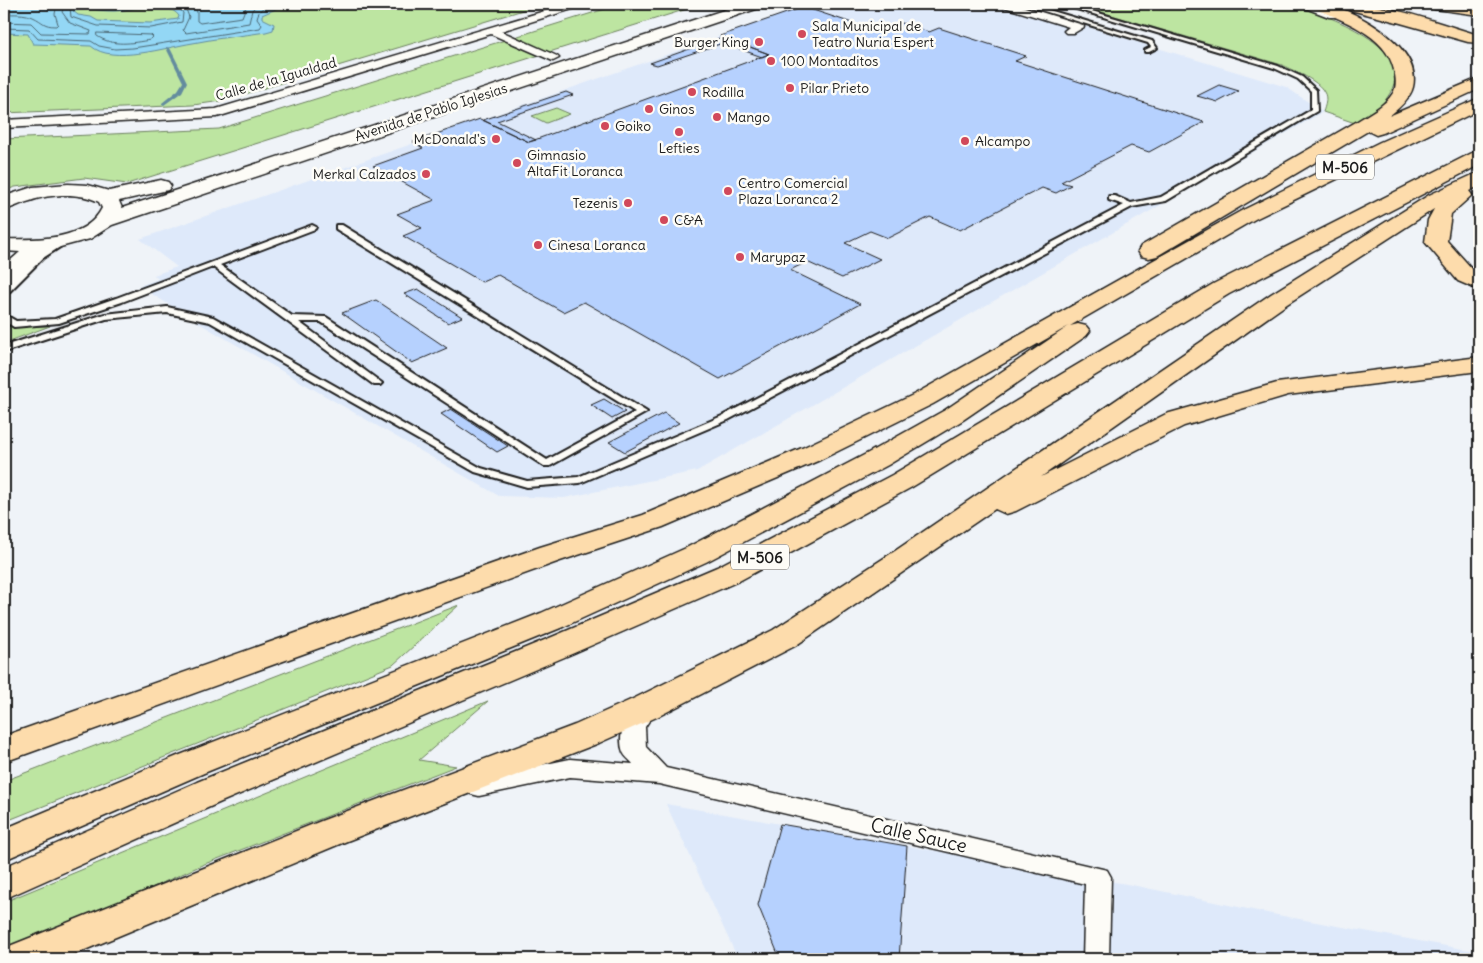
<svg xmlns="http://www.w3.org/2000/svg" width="1483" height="963" font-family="Delius,sans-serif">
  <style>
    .built { fill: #dee9fa }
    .green { fill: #bde5a1; stroke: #6c805e }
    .water { fill: #93d7f5; stroke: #638c9e; fill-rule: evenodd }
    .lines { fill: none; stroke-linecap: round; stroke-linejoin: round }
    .shore { stroke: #4c6773; stroke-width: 1 }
    .stream { fill: #638c9e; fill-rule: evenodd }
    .building { fill: #b6d1fe; stroke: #1c1c1c }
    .lane-casing { stroke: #1c1c1c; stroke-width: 4 }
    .street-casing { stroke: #1c1c1c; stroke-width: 3 }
    .secondary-casing { stroke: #1c1c1c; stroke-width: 3 }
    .highway-casing { stroke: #1c1c1c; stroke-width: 3 }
    .lane { fill: #fdfcf7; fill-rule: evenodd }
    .street { fill: #fdfcf7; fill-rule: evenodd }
    .secondary { fill: #fdfcf7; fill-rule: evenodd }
    .highway { fill: #fddcac; fill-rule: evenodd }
    .poi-dot { fill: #d1495b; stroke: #fdfcf7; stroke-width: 2 }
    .labels { text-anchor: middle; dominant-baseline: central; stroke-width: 5; stroke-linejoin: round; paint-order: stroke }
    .far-poi-label { font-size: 14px; fill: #1c1c1c; stroke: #fdfcf7; text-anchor: start }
    .far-street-label { font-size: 14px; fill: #1c1c1c; stroke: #fdfcf7 }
    .shield { fill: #fdfcf7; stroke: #605f5e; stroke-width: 1 }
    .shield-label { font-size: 15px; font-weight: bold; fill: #1c1c1c }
    .near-street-label { font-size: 19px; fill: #1c1c1c; stroke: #fdfcf7 }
  </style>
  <rect width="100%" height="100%" fill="#eff3f8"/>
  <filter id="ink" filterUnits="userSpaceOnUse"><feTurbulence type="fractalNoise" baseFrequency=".02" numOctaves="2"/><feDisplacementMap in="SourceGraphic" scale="10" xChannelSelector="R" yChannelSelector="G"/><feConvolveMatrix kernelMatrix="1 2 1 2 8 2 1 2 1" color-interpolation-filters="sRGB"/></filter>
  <g filter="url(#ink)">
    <path class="built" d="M805 4H1012L1286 87 1323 112 697 471 564 498 499 496 202 325 139 286 158 279 154 275 177 267 140 239 803 7 799 6Z
      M666 804 1132 885 1272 914 1479 952V959H738Z"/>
    <path class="green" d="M4 4H543L222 101 193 105 4 113Z
      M621 4H703L127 184 84 178 15 187 4 191V139L219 129Z
      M1074 4H1294C1331 18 1429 49 1383 103 1376 111 1364 117 1355 123L1323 112C1325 106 1328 98 1324 92 1318 80 1294 71 1282 65Z
      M556 108 570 114 546 123 532 116Z
      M4 325 14 327 50 326 4 343Z
      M459 605 393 665 4 822V781Z
      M488 701 419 760 456 766 202 865 4 954V902Z"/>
    <path class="water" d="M4 4H304L278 8 262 15V18L274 24 273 30 266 32C241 36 217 38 193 43 167 47 112 65 91 46L33 44 28 34 4 33ZM87 8C96 10 105 11 114 11 131 10 168 0 179 16L178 19 150 23 98 21 91 17 78 15 73 11Z"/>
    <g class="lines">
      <path class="shore" d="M84 4 70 7 71 17 98 26 151 28 182 22 183 13 178 6 170 4
        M184 4 189 17 183 30 186 33 249 23 252 10 258 4
        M193 4 197 12V21L200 23 242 17 247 4
        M4 14C14 14 24 13 33 17 44 22 43 26 56 26L58 24 55 14 57 4
        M4 22 31 23 41 33 90 34 91 31 70 23 62 12 65 4
        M4 28 29 29 38 39 91 41 99 46 115 49 133 48 260 28 262 25 257 18C259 9 264 6 273 4
        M97 33 151 35 153 37 150 40C132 43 113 47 97 36Z"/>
      <path class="stream" d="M166 47 170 48 187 82 182 92 164 105 162 104V103L178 90 183 82 166 48Z"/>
    </g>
    <path class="building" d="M804 7 879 32 902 23 929 32 939 28 1026 56 1015 61 1204 122 1149 152 1131 146 1061 182 1071 185 1056 193 1042 188 960 230 930 217 888 238 870 231 845 243 880 259 842 278 807 262 790 270 860 304 720 379 584 302 563 312 498 275 482 282 403 236 422 228 397 214 435 200 373 166 423 148 413 142 480 119 529 142 769 54 720 36Z
      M723 37 769 54 762 57 723 43 657 65 650 63Z
      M1219 85 1239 91 1218 102 1197 96Z
      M566 92 573 95 497 121 536 140 529 142 483 120Z
      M418 289 462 317 448 323 404 294Z
      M376 300 447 348 412 363 342 313Z
      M604 399 625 412 612 419 591 405Z
      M451 409 508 446 497 452 441 414Z
      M664 413 679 423 625 452 609 442Z
      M780 824 907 846 899 959H780L758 905Z"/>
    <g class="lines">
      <defs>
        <path id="lane" d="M1021 4H1029L1152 41 1157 48 1149 52H1145V50L1151 47 1148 43Z
          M1060 4H1068L1278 66 1302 77 1316 90 1317 111 1166 201 1132 207 728 420 580 483 527 487 475 472 210 322 167 313 106 319 4 352V346L105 314 167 307 213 317 481 468 527 481 578 477 722 416 1124 205 1109 200V196H1115L1131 203 1161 197 1311 110V91L1298 79 1274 68Z
          M312 225 316 227 315 229 220 265 292 316 326 317 547 460 635 412 336 229V225H342L647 412 550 466H544L321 322H299L382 383 380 385H374L213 267 122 302 59 323 14 327 4 321V314L16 321 55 319 116 298Z
          M59 241H62L66 243 43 258 7 294H4V288L37 254Z"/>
        <path id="street" d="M568 4H583L582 6 501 31 557 56 559 58 553 61 491 34 217 117 4 128V120L216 109Z
          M1000 4H1015L1083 25 1084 27 1074 33H1066L1064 31 1069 27 1001 6Z
          M1299 4H1313L1338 15 1337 17H1329L1300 6Z
          M647 699 655 701 658 707 645 727 646 747 666 768 1107 870 1111 877 1109 959H1083L1085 884 659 784 570 777 479 796 471 794 467 787 471 780 479 778 570 759 633 764C630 760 625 757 623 752 616 734 629 704 647 699Z"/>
        <path id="secondary" d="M742 4H765L762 7 112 225 90 239 49 250 12 282 4 284V266L20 252 4 251V239C35 240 86 241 102 208L99 202C79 192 51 194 30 201 21 203 13 208 4 210L5 196 33 187 68 184 88 185 109 191 161 180 168 182 171 186 168 190 119 201 122 208Z"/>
        <path id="highway" d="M1308 4C1315 4 1325 2 1331 5 1361 14 1422 48 1413 87 1410 99 1398 109 1389 116L1479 78V89L1383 133 1376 135 1368 131 1157 256 1149 258 1141 256 1138 251 1141 246 1356 122C1368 114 1385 106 1393 93 1397 86 1396 78 1394 70 1387 35 1340 19 1311 7Z
          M1336 4C1384 1 1434 22 1479 35V43L1468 42 1397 22 1339 7Z
          M1427 4 1479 5V15L1435 9 1430 7Z
          M1479 98V110L1255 219 1070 326 1078 324 1086 326 1090 331 1086 336 963 420 888 465 706 562 563 627 204 773 4 860V829L180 755 541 613 686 548 868 453 945 410 1069 326 933 404 820 460 663 527 560 561 4 762V736L540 547 643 515 802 448 915 394 1241 211 1380 142Z
          M1479 151V165L1229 294 912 487 739 581 574 653 221 802 4 899V867L197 782 552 637 717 567 892 475 1213 284 1472 153Z
          M1479 172V186L1469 191 1472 195 1451 214 1447 241 1474 271 1479 274V290L1458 281 1425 242 1428 220 1434 209 1287 304 1041 477 1166 414 1277 383 1479 357V371L1288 395 1184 426 1016 511 1006 514 995 509 795 646 659 716 599 743 347 841 63 959H4L7 947 321 821 575 725 635 698 773 630 895 551 1271 294 1429 195Z"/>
      </defs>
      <use href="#lane" class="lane-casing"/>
      <use href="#street" class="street-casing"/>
      <use href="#secondary" class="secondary-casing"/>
      <use href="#highway" class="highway-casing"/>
      <use href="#lane" class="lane"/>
      <use href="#street" class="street"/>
      <use href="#secondary" class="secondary"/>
      <use href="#highway" class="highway"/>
    </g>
  </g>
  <g class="poi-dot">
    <circle cx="802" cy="34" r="5"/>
    <circle cx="759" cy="42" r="5"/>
    <circle cx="771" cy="61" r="5"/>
    <circle cx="790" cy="88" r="5"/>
    <circle cx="692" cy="92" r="5"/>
    <circle cx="649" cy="109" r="5"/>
    <circle cx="717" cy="117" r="5"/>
    <circle cx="605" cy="126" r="5"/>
    <circle cx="679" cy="132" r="5"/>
    <circle cx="496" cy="139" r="5"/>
    <circle cx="965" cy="141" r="5"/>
    <circle cx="517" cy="163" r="5"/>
    <circle cx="426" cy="174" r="5"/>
    <circle cx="728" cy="191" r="5"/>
    <circle cx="628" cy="203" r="5"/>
    <circle cx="664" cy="220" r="5"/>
    <circle cx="538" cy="245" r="5"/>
    <circle cx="740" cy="257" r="5"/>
  </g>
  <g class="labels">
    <g class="far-poi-label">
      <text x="812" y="26">Sala Municipal de<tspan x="812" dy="16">Teatro Nuria Espert</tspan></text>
      <text x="749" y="42" text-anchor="end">Burger King</text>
      <text x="781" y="61">100 Montaditos</text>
      <text x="800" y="88">Pilar Prieto</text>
      <text x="702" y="92">Rodilla</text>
      <text x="659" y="109">Ginos</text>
      <text x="727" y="117">Mango</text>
      <text x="615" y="126">Goiko</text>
      <text x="486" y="139" text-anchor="end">McDonald's</text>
      <text x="975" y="141">Alcampo</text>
      <text x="679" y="148" text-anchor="middle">Lefties</text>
      <text x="527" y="155">Gimnasio<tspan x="527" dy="16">AltaFit Loranca</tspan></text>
      <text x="416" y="174" text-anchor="end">Merkal Calzados</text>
      <text x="738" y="183">Centro Comercial<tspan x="738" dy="16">Plaza Loranca 2</tspan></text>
      <text x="618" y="203" text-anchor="end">Tezenis</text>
      <text x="674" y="220">C&amp;A</text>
      <text x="548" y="245">Cinesa Loranca</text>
      <text x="750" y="257">Marypaz</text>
    </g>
    <g class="far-street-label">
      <text transform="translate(276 79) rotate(-16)">Calle de la Igualdad</text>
      <text transform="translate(431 112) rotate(-18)">Avenida de Pablo Iglesias</text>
    </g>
    <g class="shield">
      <rect x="1316" y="154.5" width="58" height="25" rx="4"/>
      <rect x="731" y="544.5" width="58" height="25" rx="4"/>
    </g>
    <g class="shield-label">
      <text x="1345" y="167">M-506</text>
      <text x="760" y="557">M-506</text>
    </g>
    <g class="near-street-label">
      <text transform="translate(919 835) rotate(13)">Calle Sauce</text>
    </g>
  </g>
  <rect width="1483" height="963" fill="none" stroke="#fdfcf7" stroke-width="20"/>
  <rect x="10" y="10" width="1463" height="943" fill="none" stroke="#1c1c1c" stroke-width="2" filter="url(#ink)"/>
</svg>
